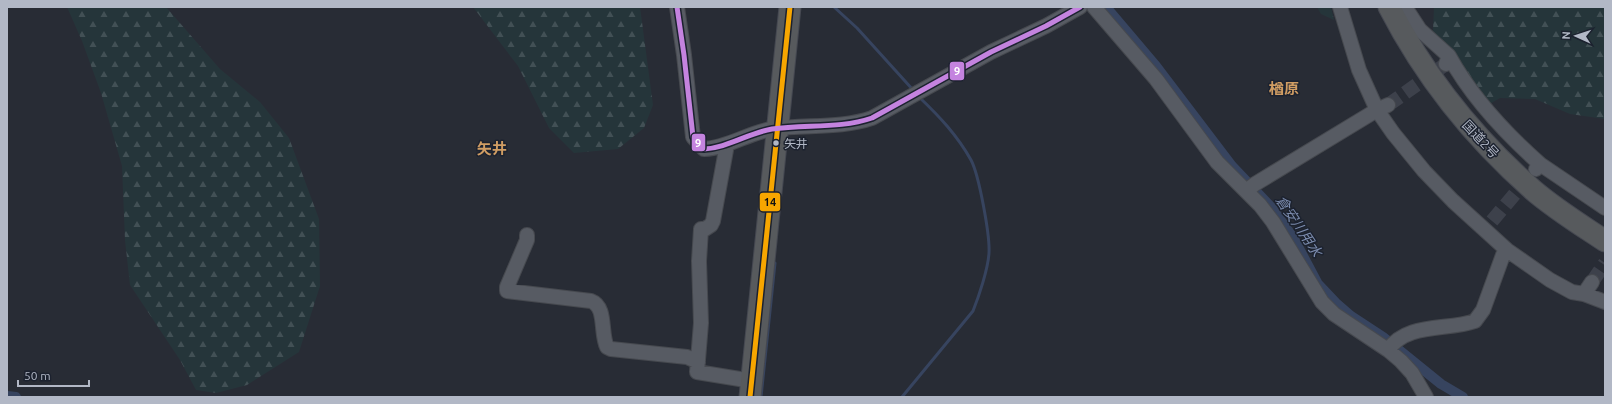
<svg xmlns="http://www.w3.org/2000/svg" width="1612" height="404" font-family="Ubuntu,'Noto Sans JP',sans-serif">
  <style>
    .forest { fill: url(#forest-firs) }
    .lines { fill: none; stroke-linecap: round; stroke-linejoin: round }
    .stream { stroke: #37445f; stroke-width: 3 }
    .canal { stroke: #37445f; stroke-width: 10 }
    .minor-tunnel { stroke: #3d414b; stroke-width: 14; stroke-dasharray: 14 7; stroke-linecap: butt }
    .minor-casing { stroke: #46494f; stroke-width: 16 }
    .highway-casing { stroke: #454851; stroke-width: 23 }
    .minor { stroke: #575b63; stroke-width: 14 }
    .highway { stroke: #575a5d; stroke-width: 21 }
    .bus-1-casing { stroke: #1c222f; stroke-width: 8 }
    .bus-2-casing { stroke: #1c222f; stroke-width: 8 }
    .bus-1 { stroke: #f7a600; stroke-width: 5 }
    .bus-2 { stroke: #c483df; stroke-width: 5 }
    .bus-dot { fill: #b2b8c6; stroke: #1c222f; stroke-width: 1.5 }
    .labels { text-anchor: middle; dominant-baseline: central; stroke-width: 3; stroke-linejoin: round; paint-order: stroke }
    .bus-label { font-size: 12px; fill: #b2b8c6; stroke: #1c222f; text-anchor: start }
    .street-label { font-size: 13px; fill: #b2b8c6; stroke: #1c222f }
    .water-label { font-size: 14px; font-style: italic; fill: #7b8bad; stroke: #1c222f }
    .quarter-label { font-size: 15px; font-weight: bold; fill: #d09d63; stroke: #1c222f }
    .line-badge { stroke: #1c222f; stroke-width: 1.5 }
    .badge-label { font-size: 11px; text-anchor: middle; font-weight: bold; fill: #fff }
    .pale-badge-label { font-size: 11px; text-anchor: middle; font-weight: bold; fill: #111 }
  </style>
  <defs>
    <pattern id="forest-firs" width="22" height="20" patternUnits="userSpaceOnUse"><rect width="22" height="20" fill="#25353a"/><path d="M5 1l3.5 6h-7zM16 11l3.5 6h-7z" fill="#425055"/></pattern>
  </defs>
  <rect width="100%" height="100%" fill="#282c35"/>
  <path class="forest" d="M67 7H166L220 69 260 102 289 138 319 219 320 286 299 352 247 385 216 393 196 390 180 360 130 285 125 240 122 166 101 93 82 41Z
    M473 7H640L653 105 644 128 618 149 574 153 549 128 518 66Z
    M1317 7H1331L1334 20 1321 14Z
    M1434 7H1605V119L1570 114 1535 99 1500 98 1486 106 1455 56 1433 31Z"/>
  <g class="lines">
    <path class="stream" d="M834 7 857 28 914 91
      M761 397 775 263
      M902 397 973 311C979 296 988 269 989 253 990 235 979 175 971 160 957 135 939 116 919 97"/>
    <path class="canal" d="M1106 7 1156 66 1232 166 1272 208 1294 239 1318 284 1336 303 1351 316 1383 337 1441 384 1463 397
      M7 396 16 397"/>
    <path class="minor-tunnel" d="M1388 105 1446 64
      M1492 221 1530 176
      M1592 282 1605 263"/>
    <defs>
      <path id="minor" d="M677 7 684 55 693 137 704 149C727 148 748 133 772 129 805 124 840 129 872 118L991 52 1046 26 1080 7
        M1094 7 1156 79 1217 162 1260 205 1273 222 1322 302 1334 314 1388 350 1401 361 1412 373 1426 397
        M1340 7 1359 70 1377 110 1393 133 1424 171 1453 201 1507 250 1550 280 1572 292 1584 294 1605 302
        M1405 7 1420 30 1449 56
        M1446 64 1449 56C1472 98 1504 132 1540 164
        M725 145 726 150 713 221 711 225 705 229H701L699 261 701 323 697 372 752 381
        M1536 169 1540 164 1605 208
        M1246 191 1255 184 1377 110 1388 105
        M527 235V240L507 287V291L591 301C607 307 600 333 607 347L611 349 687 357 698 362
        M1584 294 1592 282
        M1388 350C1407 322 1447 331 1475 321L1483 310 1503 255 1507 250"/>
      <path id="highway" d="M1389 7C1425 77 1474 138 1533 190 1555 209 1581 225 1605 241
        M750 397 790 7"/>
    </defs>
    <use href="#minor" class="minor-casing"/>
    <use href="#highway" class="highway-casing"/>
    <use href="#minor" class="minor"/>
    <use href="#highway" class="highway"/>
    <defs>
      <path id="bus-1" d="M750 397 790 7"/>
      <path id="bus-2" d="M677 7 684 55 693 137 704 149C727 148 748 133 772 129 805 124 840 129 872 118L991 52 1046 26 1080 7"/>
    </defs>
    <use href="#bus-1" class="bus-1-casing"/>
    <use href="#bus-2" class="bus-2-casing"/>
    <use href="#bus-1" class="bus-1"/>
    <use href="#bus-2" class="bus-2"/>
  </g>
  <circle class="bus-dot" cx="776" cy="143" r="3.5"/>
  <g class="labels">
    <g class="bus-label">
      <text x="784" y="143">矢井</text>
    </g>
    <g class="street-label">
      <text transform="translate(1481 139) rotate(47)">国道2号</text>
    </g>
    <g class="water-label">
      <text transform="translate(1299 226) rotate(56)">倉安川用水</text>
    </g>
    <g class="quarter-label">
      <text x="1284" y="88">楢原</text>
      <text x="492" y="148">矢井</text>
    </g>
  </g>
  <g class="line-badge">
    <rect x="949" y="61" width="16" height="20" rx="4" fill="#c483df"/>
    <rect x="691" y="133" width="15" height="19" rx="4" fill="#c483df"/>
    <rect x="759" y="192" width="22" height="20" rx="4" fill="#f7a600"/>
  </g>
  <g class="badge-label">
    <text x="957" y="75">9</text>
    <text x="698" y="147">9</text>
  </g>
  <g class="pale-badge-label">
    <text x="770" y="206">14</text>
  </g>
  <rect width="1612" height="404" fill="none" stroke="#b2b8c6" stroke-width="16"/>
  <g transform="translate(1576 36) rotate(273)" stroke="#1c222f" stroke-width="3" paint-order="stroke">
  <path d="M0-3L7 15L0 10L-7 15Z" fill="#b2b8c6"/>
  <text y="-6" font-size="11" font-weight="bold" text-anchor="middle" fill="#b2b8c6">N</text>
  </g>
  <path d="M18 380v6h71v-6" fill="none" stroke="#b2b8c6" stroke-width="2"/>
  <text x="24" y="380" font-size="12" fill="#b2b8c6" stroke="#1c222f" stroke-width="3" paint-order="stroke">50 m</text>
</svg>
